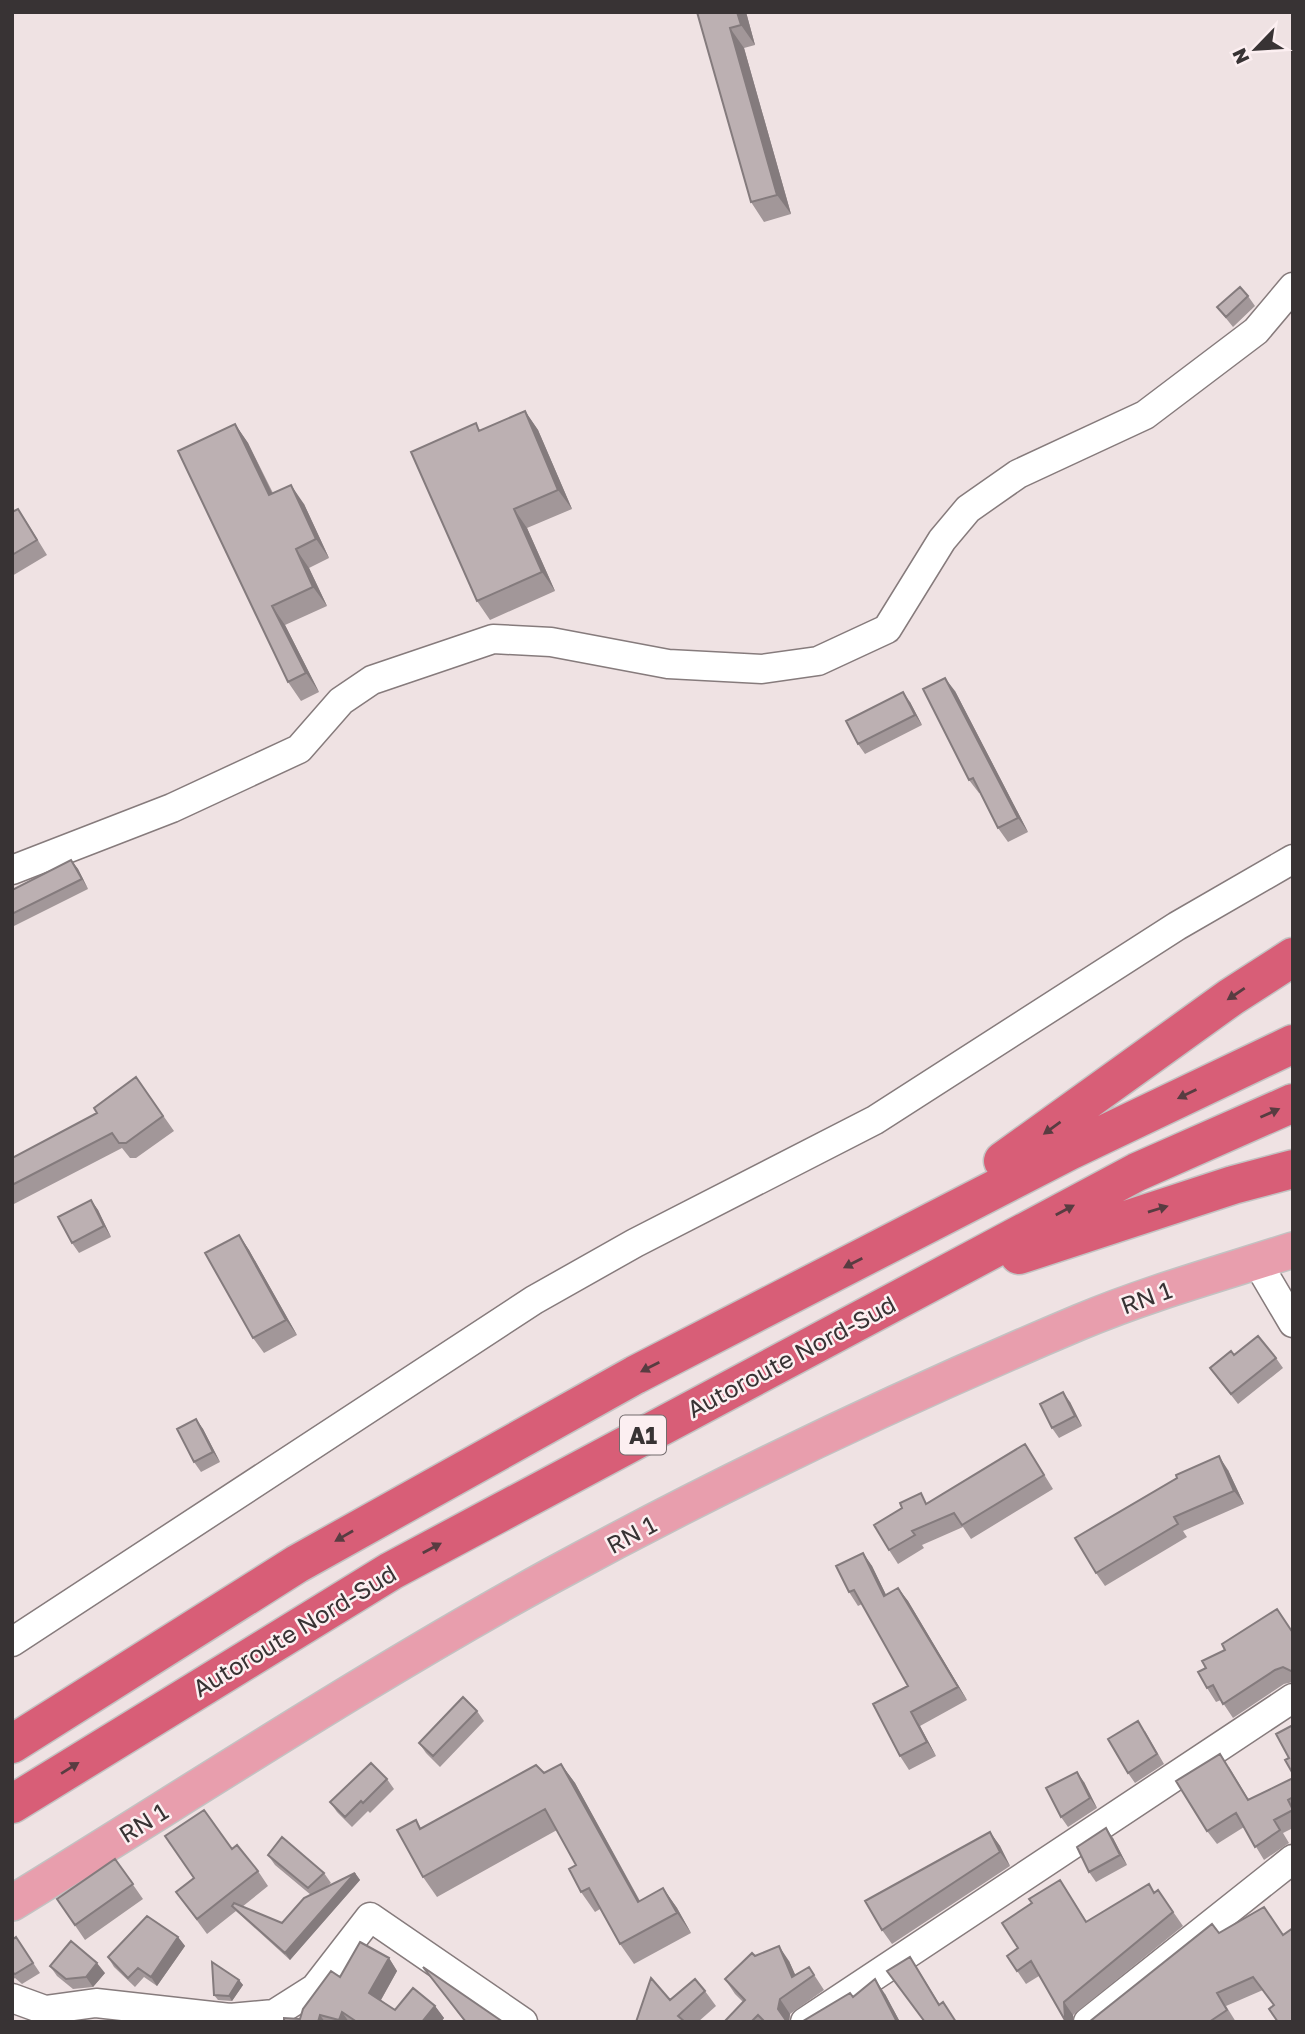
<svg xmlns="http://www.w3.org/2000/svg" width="1305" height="2034" font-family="'Golos Text',sans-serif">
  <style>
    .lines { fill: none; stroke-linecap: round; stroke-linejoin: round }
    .minor-casing { stroke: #867b7c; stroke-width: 31 }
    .major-casing { stroke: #c3c2c2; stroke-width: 38 }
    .highway-casing { stroke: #c3c2c2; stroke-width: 41 }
    .minor { stroke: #fff; stroke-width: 28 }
    .major { stroke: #e89ead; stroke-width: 35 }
    .highway { stroke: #d85e77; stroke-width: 38 }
    .wall { fill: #a29799 }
    .shaded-wall { fill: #847b7d }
    .building { fill: #bcb0b2; stroke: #847b7d; stroke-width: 2 }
    .oneway { fill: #583c41 }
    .labels { text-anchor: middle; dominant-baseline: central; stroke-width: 5; stroke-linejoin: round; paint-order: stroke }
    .shield { fill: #fceff1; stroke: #736b6d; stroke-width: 2 }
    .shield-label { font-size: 23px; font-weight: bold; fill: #383334 }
    .street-label { font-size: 24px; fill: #383334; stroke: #fceff1 }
  </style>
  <rect width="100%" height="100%" fill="#efe2e3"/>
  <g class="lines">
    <defs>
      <path id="minor" d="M12 870 172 808 299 749 341 701 372 680 493 639 551 642 668 664 762 669 818 661 887 629 942 540 968 509 1018 474 1145 415 1256 331 1293 287
        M1257 1262 1293 1323
        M12 1642 534 1300 635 1243 875 1120 1177 926 1293 859
        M12 1998 45 2010 96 2003 230 2018 274 2014 315 1988 370 1917 523 2022
        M805 2022 1293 1698
        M1088 2022 1293 1859"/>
      <path id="major" d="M12 1903C191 1793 367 1677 551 1576 723 1482 900 1398 1080 1322 1149 1293 1222 1273 1293 1250"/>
      <path id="highway" d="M1003 1161 1231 997 1293 957
        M1019 1255 1233 1185 1293 1169
        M12 1744 297 1564 635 1375 1069 1151 1293 1044
        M12 1804 391 1571 1137 1172 1293 1103"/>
    </defs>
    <use href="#minor" class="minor-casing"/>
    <use href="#major" class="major-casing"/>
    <use href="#highway" class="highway-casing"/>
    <use href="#minor" class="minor"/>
    <use href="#major" class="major"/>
    <use href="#highway" class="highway"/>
  </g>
  <path class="wall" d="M697 12H746L755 45 744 48 791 214 764 222 751 202Z
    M1248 296 1255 306 1233 327 1217 307Z
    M525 411 538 430 572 509 527 528 555 591 490 620 477 601 481 430Z
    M235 424 248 443 273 493 304 504 329 558 309 568 327 606 285 625 319 692 301 701 288 682Z
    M18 509 28 524 47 555 12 576V512Z
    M955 691 1028 832 1008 842 998 828 980 793H979L969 780Z
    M910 702 922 725 865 754 858 744Z
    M71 860 78 869 88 889 12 927V890Z
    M136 1077 174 1131 136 1158H130L122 1148 12 1205V1158L97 1113Z
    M91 1200 98 1210 111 1237 79 1253 72 1243Z
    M239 1235 249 1250 297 1335 264 1353 253 1338Z
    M1234 1355 1276 1358 1283 1368 1238 1404 1210 1368Z
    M1070 1402 1082 1426 1059 1438 1052 1428Z
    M196 1419 203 1429 220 1462 201 1472 194 1462Z
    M1034 1458 1053 1489 971 1539 963 1527 922 1545 924 1548 898 1564 889 1550 928 1503Z
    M1228 1470 1244 1504 1183 1531 1187 1537 1105 1586 1096 1573Z
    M863 1553 872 1566 886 1595 898 1588 908 1601 967 1700 920 1726 936 1756 909 1770 900 1756 908 1686 862 1604 858 1606 849 1592Z
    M1293 1632V1682L1284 1684 1233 1718 1221 1700 1216 1702 1207 1688Z
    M477 1711 484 1721 440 1767 426 1753 419 1743Z
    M1145 1731 1164 1764 1135 1783 1128 1773Z
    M561 1764 575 1783 640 1901 663 1888 677 1908 691 1933 634 1964 620 1944 600 1909 595 1912 581 1892 576 1865 557 1830 437 1897 423 1877 416 1820 421 1828 544 1773Z
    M1229 1767 1249 1800 1293 1778V1828L1283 1833 1289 1843 1264 1860 1244 1827 1217 1844 1207 1831Z
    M387 1779 394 1789 370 1813 368 1811 352 1827 337 1812 330 1802Z
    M1084 1782 1097 1808 1068 1827 1061 1817Z
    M990 1832 1000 1846 1010 1866 892 1944 882 1930Z
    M1113 1838 1127 1865 1096 1882 1089 1872Z
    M232 1849 258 1871 268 1886 242 1907 282 1923 311 1895 275 1865 268 1855 324 1873 331 1883 326 1887 355 1873 360 1880 290 1960 236 1911 207 1934 176 1892Z
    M115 1859 143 1899 85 1940 57 1899Z
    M1060 1880 1087 1922 1154 1893 1158 1890 1183 1926 1073 2015 1074 2022 1039 1976 1026 1984 1007 1956 1018 1948 1032 1903Z
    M1219 1933 1283 1934 1274 2006 1263 1990 1226 2006 1236 2022H1089Z
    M16 1937 40 1973 22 1984 15 1978 12 1980V1940Z
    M178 1937 185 1946 157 1986 144 1977 135 1987 114 1967 108 1957Z
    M755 1956 789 1961 795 1975 809 1967 824 1990 790 2014 789 2022 803 2021 853 1997 885 1994 900 2022H724L743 2002 735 1994 725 1979Z
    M389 1958 397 1971 381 2000 395 2010 435 2006 444 2018 441 2022H284L300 2019 340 1977Z
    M50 1966 105 1973 93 1987 73 1989 57 1976Z
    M423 1967 503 2022H465Z
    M239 1980 243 1985 232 2001 218 2000 214 1995Z
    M705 1991 716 2006 698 2022H636L670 2000Z"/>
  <path class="shaded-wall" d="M737 12H746L755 45 741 25Z
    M730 28 744 48 791 214 777 195Z
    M525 411 538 430 572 509 558 490Z
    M235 424 248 443 282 514 269 495Z
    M291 485 304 504 329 558 316 539Z
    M514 509 527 528 555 591 542 572Z
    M296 549 309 568 327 606 313 587Z
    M272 606 285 625 319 692 306 673Z
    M945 678 955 691 1028 832 1018 818Z
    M903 692 910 702 922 725 915 715Z
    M71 860 78 869 88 889 82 879Z
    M91 1200 98 1210 111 1237 104 1226Z
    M239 1235 249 1250 297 1335 286 1320Z
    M1063 1392 1070 1402 1082 1426 1075 1416Z
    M196 1419 203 1429 220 1462 213 1452Z
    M1219 1456 1228 1470 1244 1504 1234 1491Z
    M863 1553 872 1566 893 1609 884 1596Z
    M898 1588 908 1601 967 1700 958 1687Z
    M911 1712 920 1726 936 1756 927 1742Z
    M561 1764 575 1783 651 1922 638 1902Z
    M1077 1772 1084 1782 1097 1808 1090 1798Z
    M1106 1828 1113 1838 1127 1865 1120 1855Z
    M990 1832 1000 1846 1010 1866 1000 1852Z
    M355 1873 360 1880 290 1960 285 1953Z
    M663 1888 677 1908 691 1933 677 1913Z
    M178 1937 185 1946 157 1986 151 1977Z
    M779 1946 789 1961 800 1985 792 1977Z
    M910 1957 919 1971 948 2018 939 2005Z
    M389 1958 397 1971 378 2005 369 1993Z
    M97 1963 105 1973 93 1987 86 1977Z
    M875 1979 885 1994 900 2022H897Z
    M239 1980 243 1985 232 2001 229 1996Z
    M780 1999 790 2014 789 2022H787L778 2009Z
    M1064 2002 1073 2015 1074 2022 1065 2018Z
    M435 2006 444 2018 441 2022H422Z
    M342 2012 349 2022H340L339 2020Z
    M320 2015 325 2022H318Z"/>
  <path class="building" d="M697 12H737L741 25 730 28 777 195 751 202Z
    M1240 287 1248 296 1226 317 1217 307Z
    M525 411 558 490 514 509 542 572 477 601 411 452 476 423 479 431Z
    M235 424 269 495 291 485 316 539 296 549 313 587 272 606 306 673 288 682 178 451Z
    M18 509 37 540 12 555V512Z
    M945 678 1018 818 998 828 973 778 969 780 923 689Z
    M903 692 915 715 858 744 846 721Z
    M71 860 82 879 12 914V890Z
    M136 1077 163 1116 126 1143H119L112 1133 12 1185V1158L97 1113 94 1108Z
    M91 1200 104 1226 72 1243 58 1217Z
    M239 1235 286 1320 253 1338 205 1253Z
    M1258 1336 1276 1358 1231 1394 1210 1368 1231 1351 1234 1355Z
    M1063 1392 1075 1416 1052 1428 1040 1404Z
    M196 1419 213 1452 194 1462 177 1429Z
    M1025 1444 1044 1475 962 1525 954 1513 912 1531 915 1535 889 1550 874 1525 902 1508 900 1503 921 1493 926 1504Z
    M1219 1456 1234 1491 1174 1517 1178 1524 1096 1573 1075 1538 1177 1478 1176 1475Z
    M863 1553 884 1596 898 1588 958 1687 911 1712 927 1742 900 1756 873 1704 908 1686 854 1590 849 1592 836 1566Z
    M1277 1609 1293 1633V1672L1283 1667 1275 1670 1223 1704 1213 1685 1207 1688 1198 1672 1206 1668 1202 1661 1225 1650 1222 1644Z
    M463 1697 477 1711 433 1756 419 1743Z
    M1138 1721 1157 1754 1128 1773 1108 1739Z
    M1293 1725V1774L1285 1760 1289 1758 1276 1734Z
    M1220 1754 1248 1800 1293 1778V1797L1288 1800 1293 1810 1274 1820 1280 1830 1255 1847 1236 1813 1207 1831 1176 1781Z
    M371 1763 387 1779 363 1803 361 1801 345 1817 330 1802Z
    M561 1764 638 1902 663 1888 677 1913 620 1944 589 1888 581 1892 569 1869 576 1865 545 1809 423 1877 397 1830 416 1820 420 1829 536 1765 544 1773Z
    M1077 1772 1090 1798 1061 1817 1046 1788Z
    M204 1810 232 1849 237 1845 258 1871 197 1919 176 1892 194 1878 165 1836Z
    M1106 1828 1120 1855 1089 1872 1077 1847Z
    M990 1832 1000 1852 882 1930 865 1901Z
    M282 1837 324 1873 308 1888 268 1855Z
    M115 1859 133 1884 75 1925 57 1899Z
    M355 1873 285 1953 232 1906 234 1903 282 1923 304 1898Z
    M1060 1880 1086 1922 1149 1884 1154 1893 1158 1890 1173 1912 1064 2002 1065 2018 1073 2022H1066L1031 1961 1017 1971 1007 1956 1018 1948 1002 1923 1032 1903 1029 1899Z
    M1264 1907 1283 1935 1293 1928V2022H1278L1269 2009 1274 2005 1253 1977 1217 1993 1227 2010 1209 2022H1089L1212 1924 1219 1933Z
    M147 1916 178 1937 151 1977 138 1968 128 1978 108 1957Z
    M16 1937 33 1963 15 1974 12 1972V1940Z
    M71 1941 97 1963 86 1977 66 1979 50 1966Z
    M360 1942 389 1958 369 1993 395 2010 413 1988 435 2006 422 2022H357L342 2012 339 2020 320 2015 318 2022H284V2018L300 2019 303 2009 331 1971 340 1977Z
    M779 1946 792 1977 809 1967 814 1975 780 1999 778 2009 787 2022H765L758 2015 751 2022H724L745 2000 725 1979 752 1953 755 1956Z
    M910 1957 939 2005 943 2002 956 2022H925L887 1971Z
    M212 1962 239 1980 229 1996 214 1995Z
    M423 1967 503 2022H466Z
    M651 1978 670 2000 695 1979 705 1991 678 2016 685 2022H636Z
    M875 1979 897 2022H789L803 2021 850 1993 853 1997Z"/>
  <defs><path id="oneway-solid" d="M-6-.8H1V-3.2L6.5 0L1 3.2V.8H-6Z" transform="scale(1.75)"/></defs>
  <g class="oneway">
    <use href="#oneway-solid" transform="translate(1236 994) rotate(146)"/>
    <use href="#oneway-solid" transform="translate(1187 1094) rotate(154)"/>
    <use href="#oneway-solid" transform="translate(1270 1113) rotate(-24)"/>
    <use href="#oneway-solid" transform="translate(1052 1128) rotate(144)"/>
    <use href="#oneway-solid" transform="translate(1158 1209) rotate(-17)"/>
    <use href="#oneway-solid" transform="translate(1065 1210) rotate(-28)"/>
    <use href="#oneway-solid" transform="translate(853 1263) rotate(153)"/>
    <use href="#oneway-solid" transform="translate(650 1367) rotate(153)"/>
    <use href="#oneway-solid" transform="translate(344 1536) rotate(150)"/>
    <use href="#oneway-solid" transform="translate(432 1548) rotate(-28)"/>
    <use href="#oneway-solid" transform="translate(70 1768) rotate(-32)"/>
  </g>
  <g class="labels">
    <rect class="shield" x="620" y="1415.5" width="46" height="39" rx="5"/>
    <g class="shield-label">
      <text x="643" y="1435">A1</text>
    </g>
    <g class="street-label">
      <text transform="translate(1146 1297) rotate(-20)">RN 1</text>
      <text transform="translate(791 1356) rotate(-28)">Autoroute Nord-Sud</text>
      <text transform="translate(631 1534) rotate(-28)">RN 1</text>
      <text transform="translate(294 1630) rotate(-31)">Autoroute Nord-Sud</text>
      <text transform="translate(143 1822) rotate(-32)">RN 1</text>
    </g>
  </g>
  <rect width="1305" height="2034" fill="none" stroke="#383334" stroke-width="28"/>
  <g transform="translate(1256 49) rotate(245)" stroke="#fceff1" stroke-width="5" paint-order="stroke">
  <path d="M0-5L12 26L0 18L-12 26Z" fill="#383334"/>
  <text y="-10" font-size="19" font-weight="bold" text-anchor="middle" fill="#383334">N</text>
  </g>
</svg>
